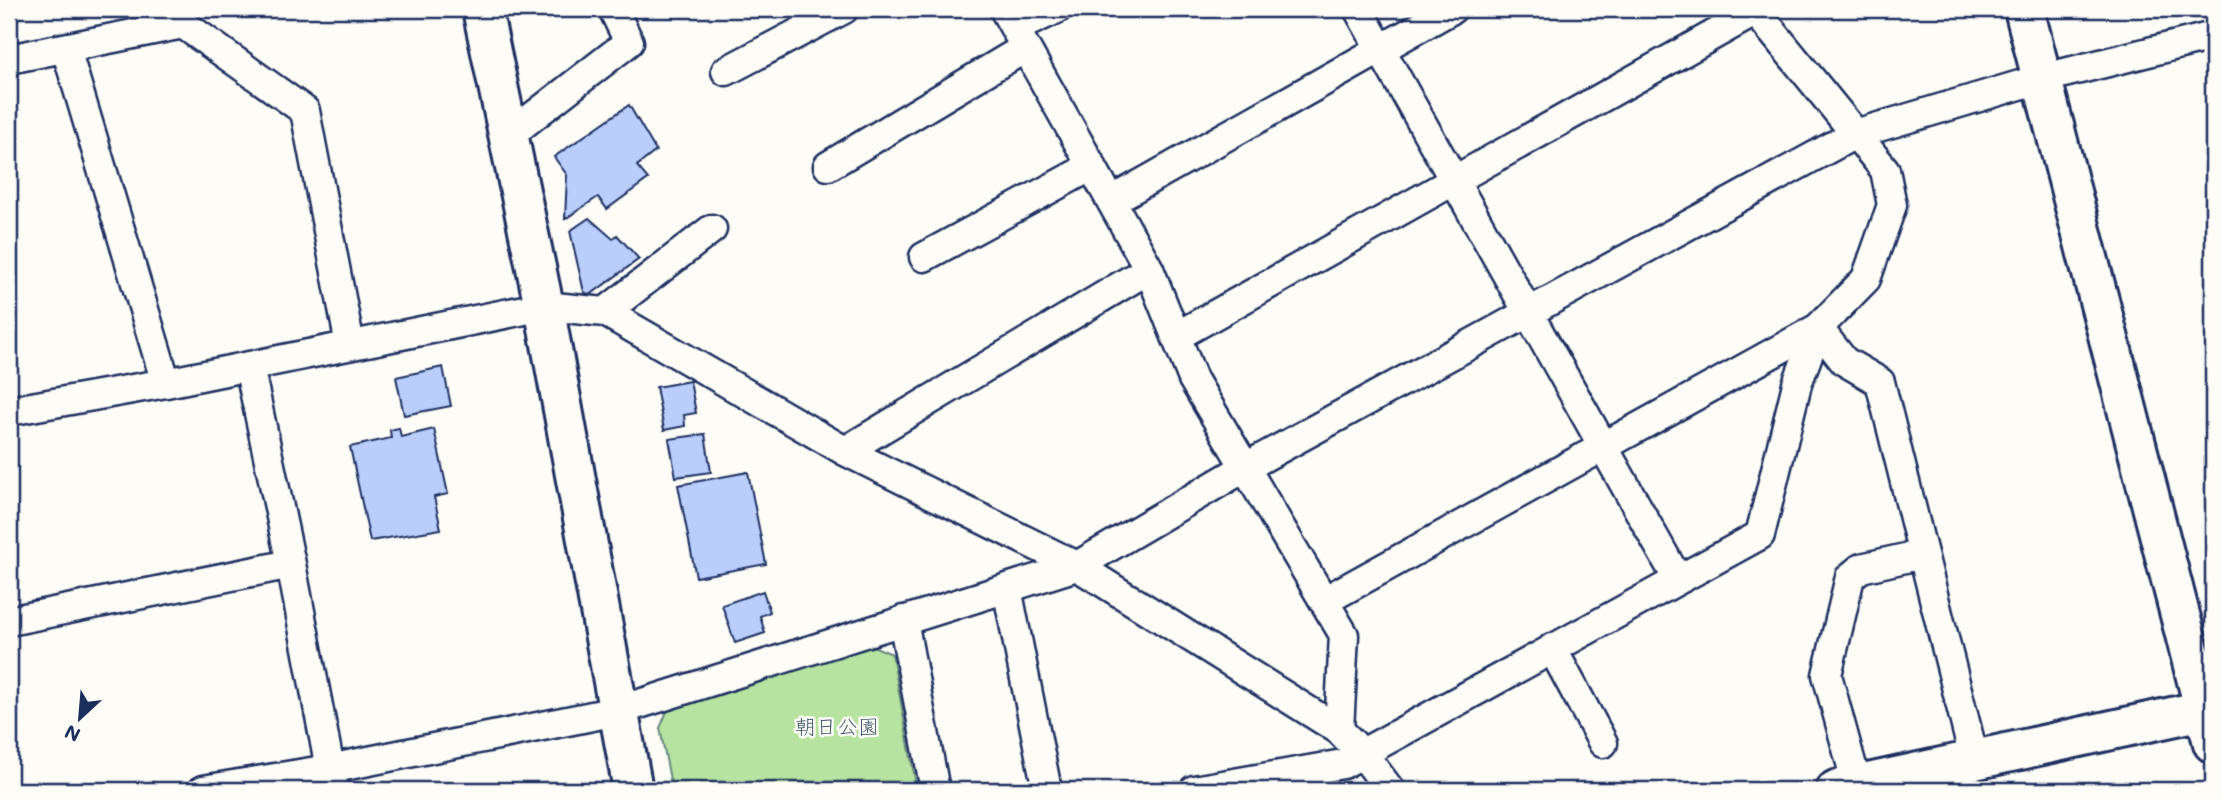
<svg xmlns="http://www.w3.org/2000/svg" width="2222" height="799" font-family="Mali,'Klee One',sans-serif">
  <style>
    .green { fill: #b6e3a0; stroke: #68897f; stroke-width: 2 }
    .building { fill: #bacefe; stroke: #1b2f5e; stroke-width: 2 }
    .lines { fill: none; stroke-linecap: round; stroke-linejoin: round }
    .street-casing { stroke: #1b2f5e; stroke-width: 33 }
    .secondary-casing { stroke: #1b2f5e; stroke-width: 44 }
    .street { stroke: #fdfcf7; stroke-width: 28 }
    .secondary { stroke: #fdfcf7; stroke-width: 38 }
    .labels { text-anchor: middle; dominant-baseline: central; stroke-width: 5; stroke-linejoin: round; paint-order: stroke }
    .park-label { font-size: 21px; fill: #425c6e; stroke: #fdfcf7 }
  </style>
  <rect width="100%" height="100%" fill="#fdfcf7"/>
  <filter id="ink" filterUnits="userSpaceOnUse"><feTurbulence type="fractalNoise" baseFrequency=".0143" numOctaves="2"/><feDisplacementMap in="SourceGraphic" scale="14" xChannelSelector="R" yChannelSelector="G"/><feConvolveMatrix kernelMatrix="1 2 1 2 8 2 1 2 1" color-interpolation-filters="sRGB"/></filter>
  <g filter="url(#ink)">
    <path class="green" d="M873 646 892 654 917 790H672L660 728 668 709Z"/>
    <path class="building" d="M629 105 656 151 637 166 648 179 607 209 598 197 565 219 567 175 554 157Z
      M589 218 613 239 617 235 639 259 590 295 584 292 570 231Z
      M443 367 451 406 404 415 396 377Z
      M690 381 696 413 684 415 685 426 664 430 656 387Z
      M399 428 401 437 434 429 448 494 434 497 441 529 370 541 350 447 391 438 390 430Z
      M705 434 711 472 676 477 669 439Z
      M748 472 766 564 696 577 678 485Z
      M763 591 770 612 760 616 765 633 735 643 722 605Z"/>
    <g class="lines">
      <defs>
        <path id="street" d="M162 9 305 111 350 345
          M1004 9 1149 269 1193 379 1344 635 1339 730
          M1358 9 1677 578
          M1015 28 1057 9
          M66 49 166 383
          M9 59 183 24
          M726 71 844 9
          M508 136 629 42 613 9
          M828 166 1025 48
          M1111 201 1452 9
          M924 257 1092 166
          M605 312 712 229
          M1818 328 1844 361 1880 382 1974 758
          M1177 336 1756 11
          M249 366 291 564 334 790
          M9 411 166 383 544 306 605 312 845 451 1077 566 1339 730 1363 754 1390 790
          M845 451 1149 269
          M1007 588 1047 790
          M1324 601 1818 328 1866 279 1892 205 1885 170 1754 9
          M903 620 935 790
          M9 621 291 564
          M1552 648 1603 743
          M1857 785 1827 675 1850 577 1861 568 1923 554
          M203 790 329 769 617 711 1077 566 1244 468 1855 134 2040 79 2213 36
          M1194 790 1343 764 1760 535 1797 384 1818 328"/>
        <path id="secondary" d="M482 9 544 306 633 790
          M2024 9 2213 743
          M1836 790 2213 708"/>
      </defs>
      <use href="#street" class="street-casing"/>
      <use href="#secondary" class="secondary-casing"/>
      <use href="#street" class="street"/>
      <use href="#secondary" class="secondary"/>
    </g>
  </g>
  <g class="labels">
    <g class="park-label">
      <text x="837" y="725">朝日公園</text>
    </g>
  </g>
  <rect width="2222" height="799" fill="none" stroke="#fdfcf7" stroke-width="35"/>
  <rect x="18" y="18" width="2187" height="764" fill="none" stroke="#1b2f5e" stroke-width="2.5" filter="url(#ink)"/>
  <g transform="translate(80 718) rotate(206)" stroke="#fdfcf7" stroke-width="5" paint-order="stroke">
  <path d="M0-5L12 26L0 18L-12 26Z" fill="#1b2f5e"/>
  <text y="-10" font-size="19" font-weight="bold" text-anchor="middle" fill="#1b2f5e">N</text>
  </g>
</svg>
